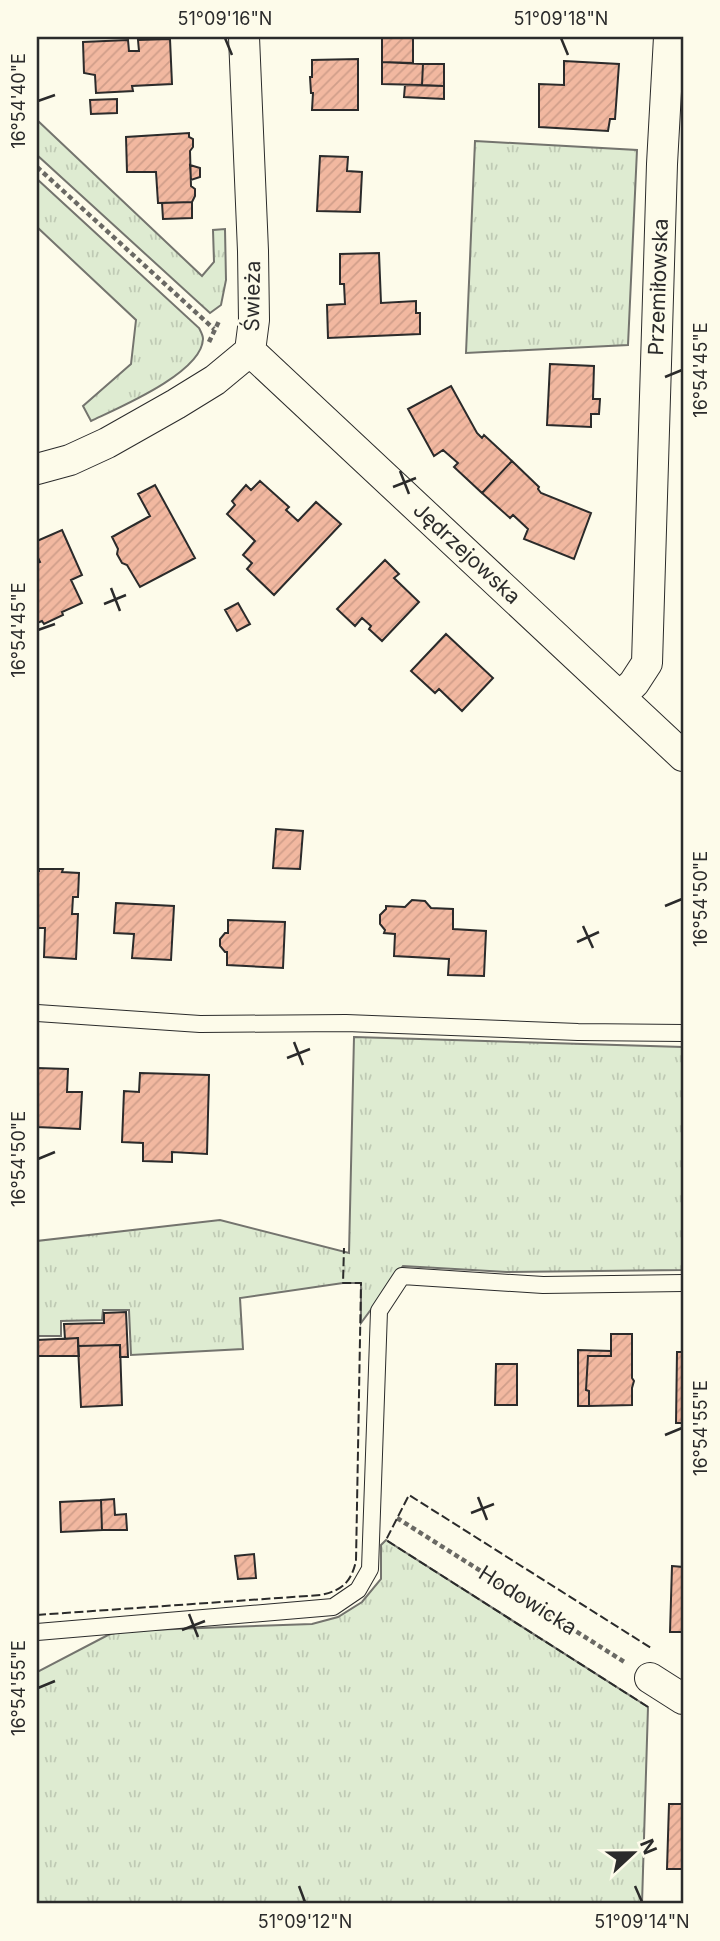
<svg xmlns="http://www.w3.org/2000/svg" width="720" height="1941" font-family="Inter,sans-serif">
  <style>
    .grass { fill: url(#grass-tufts); stroke: #74746e; stroke-width: 2 }
    .building { fill: url(#building-hatch); stroke: #2b2b2b; stroke-width: 2 }
    .lines { fill: none; stroke-linecap: round; stroke-linejoin: round }
    .service-casing { stroke: #2b2b2b; stroke-width: 18 }
    .minor-casing { stroke: #2b2b2b; stroke-width: 32 }
    .path { stroke: #6a6964; stroke-width: 4.5; stroke-dasharray: 5 3.5; stroke-linecap: butt }
    .service { stroke: #fdfbea; stroke-width: 16 }
    .minor { stroke: #fdfbea; stroke-width: 30 }
    .fence { stroke: #2b2b2b; stroke-width: 2; stroke-dasharray: 9 3.5; stroke-linecap: butt }
    .ticks { fill: none; stroke: #2b2b2b; stroke-width: 2.5 }
    .labels { text-anchor: middle; dominant-baseline: central; stroke-width: 5; stroke-linejoin: round; paint-order: stroke }
    .street-label { font-size: 21px; fill: #2b2b2b; stroke: #fdfbea }
    .neatline { fill: none; stroke: #2b2b2b; stroke-width: 2.5 }
    .ticks-label { font-size: 18px; text-anchor: middle; fill: #2b2b2b }
  </style>
  <defs>
    <pattern id="grass-tufts" width="24" height="20" patternUnits="userSpaceOnUse" patternTransform="scale(1.75)"><rect width="24" height="20" fill="#deebd1"/><path d="M3 7l-1-3M5 7V3M7 7l1-3M15 17l-1-3M17 17v-4M19 17l1-3" fill="none" stroke="#bfcab4"/></pattern>
    <pattern id="building-hatch" width="6" height="6" patternUnits="userSpaceOnUse" patternTransform="scale(1.75)"><rect width="6" height="6" fill="#f2b8a0"/><path d="M-1 1l2-2M0 6l6-6M5 7l2-2" fill="none" stroke="#d09e8a"/></pattern>
  </defs>
  <rect width="100%" height="100%" fill="#fdfbea"/>
  <path class="grass" d="M37 120 202 276 214 262 213 230 225 229 226 280 221 305 210 313 37 155Z
    M475 141 637 150 628 345 466 353Z
    M37 179 199 328C201 332 203 335 203 339 202 373 118 408 91 421L83 406 131 364 136 320 37 227Z
    M354 1037 683 1047V1270L507 1272 403 1266 361 1323V1283H343L240 1298 243 1349 131 1355 129 1310H103L102 1320 61 1321V1336H37V1241L220 1220 349 1253Z
    M386 1540 648 1707 642 1904H37V1672L108 1635 120 1631 312 1624 338 1617 362 1602 381 1579V1545Z"/>
  <path class="building" d="M382 37 413 38V63L382 62Z
    M170 39 172 84 132 86 133 91 96 93 95 75 84 73 83 42 128 40 129 51H139L138 40Z
    M358 59V110H312L313 93H311L310 77H312V60Z
    M564 61 619 64 615 119H610L608 131 539 127V84L564 85Z
    M382 62 423 64 422 85 382 84Z
    M423 64H444V86L422 85Z
    M405 85 444 86V99L404 97Z
    M117 99V113L91 114 90 100Z
    M189 133V137L193 139V147L190 151 191 186 195 189V196L192 202 158 203 156 172H127L126 137Z
    M320 156 348 157 347 171 362 172 360 212 317 211Z
    M190 165 200 168V177L191 180Z
    M192 202V218L163 219 162 203Z
    M379 253 381 303 416 301V313H420V334L328 338 327 305 345 304 344 284H340V254Z
    M550 364 594 366 593 399H600L599 414H591V427L547 425Z
    M451 386 477 433 482 438 484 435 512 461 482 493 454 467 458 463 443 450 434 456 408 409Z
    M512 461 539 487 538 489 541 493 591 513 574 559 524 539 528 529 513 515 510 518 482 493Z
    M260 481 289 507 286 510 298 521 316 502 341 524 274 595 247 569 252 563 243 555 255 541 227 514 235 505 232 501 246 485 251 490Z
    M155 485 195 558 140 587 127 565 122 563 117 554 118 549 112 537 150 516 138 494Z
    M62 530 82 575 71 580 82 603 62 612 63 615 44 624 42 621 37 623V563L40 562 37 556V541Z
    M385 560 399 574 394 578 419 602 382 641 369 629 371 626 362 618 355 626 337 609Z
    M238 603 250 624 237 631 225 610Z
    M446 634 493 678 462 711 439 689 435 693 411 671Z
    M276 829 303 831 300 869 273 868Z
    M39 869H63L62 872 79 873 78 897H73L72 914H78L76 959 44 957 45 928H37V871H39Z
    M412 900 425 901 431 908 453 909V929L486 931 484 976 448 975 449 959 394 956 395 934 384 933 385 930 380 924V915L386 909V906L405 907Z
    M116 903 174 906 171 960 132 958 134 934 114 933Z
    M228 920 285 922 283 968 227 965V952H225L220 946V939L225 933H228Z
    M37 1068 68 1069 67 1092H82L80 1129 37 1127Z
    M140 1073 209 1075 207 1154 172 1152V1162L143 1161V1143L122 1142 124 1091 139 1092Z
    M126 1312 128 1357H120V1345L78 1346V1338L65 1339 64 1324 104 1323V1313Z
    M611 1334H632V1378L634 1381 632 1388V1405L589 1406V1391L586 1390 588 1356H611Z
    M78 1338 79 1356H37V1340Z
    M120 1345 122 1405 81 1407 78 1346Z
    M578 1350 611 1351V1356H588L586 1390 589 1391V1406H578Z
    M677 1352H683V1423H676Z
    M496 1364H517V1405H495Z
    M114 1499 115 1515 126 1514 127 1530H102L101 1500Z
    M101 1500 102 1530 61 1532 60 1502Z
    M254 1554 256 1578 238 1579 235 1556Z
    M672 1566 683 1567V1632H670Z
    M669 1804H683V1869H667Z"/>
  <g class="lines">
    <defs>
      <path id="service" d="M37 1013 200 1024 346 1023 578 1032 683 1033
        M37 1632 333 1607 358 1590 370 1569 379 1311 402 1276 543 1285 683 1283"/>
      <path id="minor" d="M250 351 683 756
        M37 469 70 460 107 443 176 404 215 380 250 351 254 320 253 251 244 37
        M620 697 634 683 647 663 662 164 669 37
        M650 1678 683 1699"/>
    </defs>
    <use href="#service" class="service-casing"/>
    <use href="#minor" class="minor-casing"/>
    <path class="path" d="M37 167 214 329
      M209 342 220 319
      M397 1518 626 1663"/>
    <use href="#service" class="service"/>
    <use href="#minor" class="minor"/>
    <path class="fence" d="M37 1615 321 1595C343 1590 351 1582 356 1561L361 1283H343L344 1248
      M648 1707 386 1540 409 1495 651 1648"/>
  </g>
  <path class="ticks" d="M225 38 232 55M561 38 568 55M38 101 55 95M665 377 682 370M400 471 409 494M393 487 416 478M111 588 120 611M104 604 126 595M38 630 55 624M665 906 682 899M583 926 593 948M577 942 599 932M294 1042 303 1065M287 1058 310 1049M38 1159 55 1152M665 1435 682 1428M478 1497 487 1520M471 1513 494 1504M189 1614 198 1637M182 1630 205 1621M38 1688 55 1681M299 1886 305 1902M635 1886 642 1902"/>
  <g class="labels">
    <g class="street-label">
      <text transform="translate(658 287) rotate(-88)">Przemiłowska</text>
      <text transform="translate(252 296) rotate(-89)">Świeża</text>
      <text transform="translate(467 553) rotate(43)">Jędrzejowska</text>
      <text transform="translate(528 1600) rotate(32)">Hodowicka</text>
    </g>
  </g>
  <rect width="720" height="1941" fill="none" stroke="#fdfbea" stroke-width="77"/>
  <g transform="translate(633 1853) rotate(68)" stroke="#fdfbea" stroke-width="5" paint-order="stroke">
  <path d="M0-5L12 26L0 18L-12 26Z" fill="#2b2b2b"/>
  <text y="-10" font-size="19" font-weight="bold" text-anchor="middle" fill="#2b2b2b">N</text>
  </g>
  <rect x="38" y="38" width="644" height="1864" class="neatline"/>
  <g class="ticks-label">
    <text x="225" y="25">51°09'16"N</text>
    <text x="561" y="25">51°09'18"N</text>
    <text transform="translate(19 101) rotate(-90)" y="6">16°54'40"E</text>
    <text transform="translate(701 370) rotate(-90)" y="6">16°54'45"E</text>
    <text transform="translate(19 630) rotate(-90)" y="6">16°54'45"E</text>
    <text transform="translate(701 899) rotate(-90)" y="6">16°54'50"E</text>
    <text transform="translate(19 1159) rotate(-90)" y="6">16°54'50"E</text>
    <text transform="translate(701 1428) rotate(-90)" y="6">16°54'55"E</text>
    <text transform="translate(19 1688) rotate(-90)" y="6">16°54'55"E</text>
    <text x="305" y="1928">51°09'12"N</text>
    <text x="642" y="1928">51°09'14"N</text>
  </g>
</svg>
